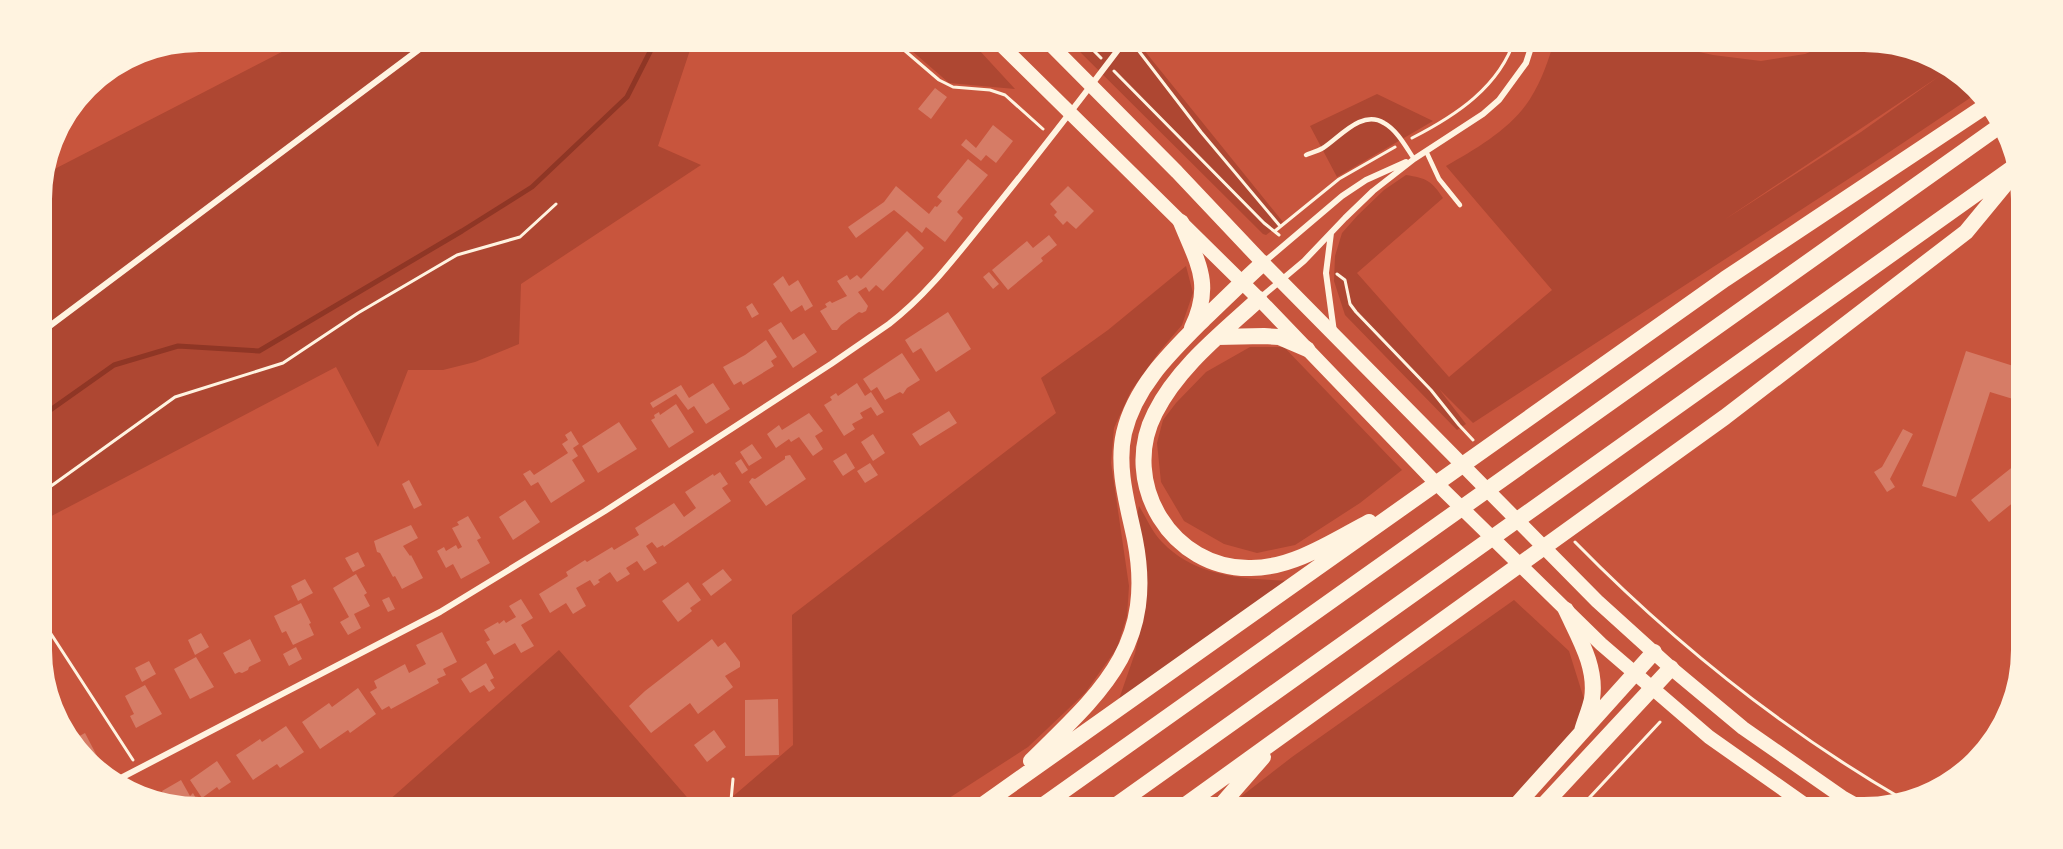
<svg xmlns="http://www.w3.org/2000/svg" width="2063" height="849" font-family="Cabin,sans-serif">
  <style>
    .green { fill: #ae4732; fill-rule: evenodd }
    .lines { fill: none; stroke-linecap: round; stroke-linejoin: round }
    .stream { stroke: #8f3625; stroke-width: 5 }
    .building { fill: #d67c66 }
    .path { stroke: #fff3e0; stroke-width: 3 }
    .service { stroke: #fff3e0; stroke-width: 4.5 }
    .minor { stroke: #fff3e0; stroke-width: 6 }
    .primary { stroke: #fff3e0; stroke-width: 14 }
    .motorway { stroke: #fff3e0; stroke-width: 16 }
    .rim { fill: none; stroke: #fff3e0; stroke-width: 8 }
  </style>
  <rect width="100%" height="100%" fill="#c8553d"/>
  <path class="green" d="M309 38H694L658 146 701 165 521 284 519 344 475 362 443 370H408L378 447 336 367 40 522 38 188 41 176Z
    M897 38H968L1015 89 949 83Z
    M1066 38H1131L1135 39 1283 222 1266 235 1263 234Z
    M1555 38H1634L1713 55 1761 61 1805 54 1845 38H1864L1917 46 1982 90 1873 163 1473 423 1439 389 1466 424 1457 430 1345 315 1334 281 1335 256 1342 233 1358 215 1384 190 1406 175C1426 178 1432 181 1443 198L1357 273 1449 377 1552 290 1446 166C1476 149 1511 129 1530 99 1542 80 1549 59 1555 38ZM1941 75 1861 132 1724 220Z
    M1377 94 1433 121 1337 177 1310 126Z
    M1186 266 1193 293 1182 325 1159 352 1131 391 1114 428 1111 463 1129 586 1127 616 1117 648 1085 693 1028 747 929 811H716L793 745 792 615 1056 413 1041 378 1108 330Z
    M1250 347H1284L1402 470 1360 503 1295 545 1257 553 1224 544 1184 521 1161 482 1157 443 1163 420 1176 403 1206 372Z
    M1139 506C1146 517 1152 532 1162 542 1196 578 1246 579 1293 581L1118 702 1135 653 1143 618 1136 521Z
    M1514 600 1569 651 1584 699 1575 735 1508 811H1203L1211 806H1229L1292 757Z
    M559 650 699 811H389L387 802Z"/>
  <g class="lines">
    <path class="stream" d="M39 418 114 365 178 346 259 351 462 231 532 187 627 97 657 38"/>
  </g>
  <path class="building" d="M935 88 947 97 931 119 918 109Z
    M993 125 1013 141 996 163 986 155 981 161 961 145 966 139 976 148Z
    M968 159 988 175 957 212 963 218 945 242 926 227 922 233 894 210 856 238 848 227 884 202 896 186 929 214 935 206 937 207 942 201 937 197Z
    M1068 186 1094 211 1076 229 1067 221 1063 225 1054 215 1057 212 1050 204Z
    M907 231 924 248 883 291 876 285 869 292 866 287 858 292 868 306 866 311 862 313 859 312 841 325 837 330H832L820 311 827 307 825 304 830 301 832 303 847 296 837 281 847 275 850 280 857 275 861 279Z
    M1049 235 1057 245 1041 258 1043 261 1008 290 992 270 1027 241 1033 248Z
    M989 272 999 284 993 289 983 277Z
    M783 276 789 286 798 280 813 306 805 311 802 305 791 312 773 284Z
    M752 303 759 314 752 318 746 307Z
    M948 312 971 349 936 372 921 348 913 353 905 340Z
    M781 322 793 340 804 333 817 352 793 368 768 330Z
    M766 340 777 357 771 361 774 366 743 385 741 381 734 385 723 367 745 355Z
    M1966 351 2023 369 2013 399 1990 392 1956 497 1922 486Z
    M902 353 920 380 907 388 903 394 900 392 885 400 877 387 871 391 863 379Z
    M713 383 730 409 706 424 694 406 688 410 676 394 653 408 650 403 681 385 689 398Z
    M857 383 865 396 871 392 884 412 877 416 871 407 860 413 863 418 852 424 855 429 844 436 824 405 832 400 830 397 836 393 838 396Z
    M676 404 694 432 669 448 651 420 655 418 654 415 659 412 660 415Z
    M949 411 957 423 920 446 912 434Z
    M809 413 823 431 815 436 823 449 813 456 799 437 791 442 789 439 776 448 767 434 779 425 782 430Z
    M619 422 637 449 598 473 582 446Z
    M1903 429 1913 434 1890 479 1895 487 1887 492 1874 472 1882 467Z
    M571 431 579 444 573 448 578 456 572 460 585 481 551 503 538 482 531 486 523 474 530 470 534 475 568 453 562 444 568 440 565 435Z
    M873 434 885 453 873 461 861 442Z
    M752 444 762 458 749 466 740 452Z
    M846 453 855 468 843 476 833 461Z
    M790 455 806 479 766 506 749 482 752 478 755 479 785 459V456Z
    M2025 457V493L1989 522 1971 500Z
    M741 459 748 470 742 474 735 463Z
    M870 463 878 475 865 483 857 471Z
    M720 472 728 484 722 488 731 501 664 547 663 545 657 548 652 542 646 546 657 563 644 571 637 561 626 568 630 574 617 582 610 572 598 580 600 582 594 586 590 580 576 588 586 606 573 614 566 603 550 613 539 594 568 576 566 572 585 560 587 562 612 547 614 550 639 535 635 528 674 503 684 517 696 508 685 492 713 474 714 476Z
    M409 480 422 505 414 509 402 484Z
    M525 500 540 522 513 540 499 517Z
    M468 516 481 538 477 540 490 563 461 579 453 564 446 568 437 551 444 547 446 551 456 545 458 549 462 547 452 528 459 525 457 522Z
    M411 525 418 538 403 546 410 556 411 555 423 578 402 589 395 576 393 577 380 553 377 552 374 541Z
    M358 552 365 566 353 572 345 558Z
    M723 569 732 580 711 596 702 584Z
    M356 574 367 593 364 595 370 606 354 614 361 628 348 635 340 622 349 617 333 588Z
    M305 579 313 593 298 601 291 586Z
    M688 582 701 600 690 608 692 611 678 622 662 601Z
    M389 597 395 609 388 612 382 600Z
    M521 599 533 618 521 625 534 646 521 653 515 643 494 655 486 642 490 640 484 630 498 622 499 624 504 620 506 623 516 617 509 606Z
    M301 603 311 623 309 624 314 635 293 645 286 631 282 633 274 616Z
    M442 632 457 662 443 669 446 675 437 679 439 683 391 709 389 706 382 710 370 692 377 688 374 681 405 664 409 673 426 664 416 645Z
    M201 633 209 647 195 655 188 640Z
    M250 639 261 661 249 667 248 670 242 673 239 672 235 674 223 653Z
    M712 639 718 647 725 642 740 662V667L725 676 733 687 698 714 690 703 651 733 629 706 645 691Z
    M296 647 302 659 289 666 283 654Z
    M196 657 214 687 190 699 174 669Z
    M149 661 156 674 142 682 135 668Z
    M486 663 494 678 490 680 495 688 489 692 484 685 470 693 461 679Z
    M145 685 162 714 136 728 130 716 134 714 125 696Z
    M358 688 376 714 350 733 348 730 320 749 302 722 329 703 332 707Z
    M778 699 779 755 745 756V700Z
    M286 726 304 752 280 768 277 764 253 780 236 755 260 739 262 742Z
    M714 730 726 747 707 762 694 745Z
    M85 733 97 756 86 762 77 756 70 741Z
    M217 761 231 782 219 790 217 787 202 798 190 780Z
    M181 780 190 796 193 793 200 806 192 810 171 807 162 791Z
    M242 798 251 811H234L230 804Z"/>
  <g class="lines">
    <path class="path" d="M890 38 939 80 953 87 990 90 1005 95 1043 129
      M1081 38 1101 58
      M1135 46 1201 132 1280 226
      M1114 71 1264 223 1279 235
      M1412 138C1455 116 1500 87 1515 38
      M1275 231 1339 179 1395 147
      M1337 274 1345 280 1350 304 1356 312 1431 390 1459 425 1473 440
      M40 494 175 397 283 363 358 313 457 255 520 237 556 204
      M1575 542C1673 642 1783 730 1904 800
      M42 620 133 760
      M730 811 733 779
      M1577 811 1660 722"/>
    <path class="service" d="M1426 151 1439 179 1460 205
      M1306 155C1311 153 1318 151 1323 148 1340 137 1362 109 1384 123 1397 130 1406 147 1414 159"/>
    <path class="minor" d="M1712 38C1749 45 1774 50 1810 38
      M1331 233 1326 273 1334 332
      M1263 263 1342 196 1366 180 1406 162
      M1260 298 1304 261 1345 218 1373 191 1414 159 1483 114 1499 100 1526 63 1534 38
      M39 334 429 42 433 38
      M115 781 440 612 605 511 831 364 889 324C927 295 956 256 986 219 1034 160 1081 99 1127 38"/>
    <path class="primary" d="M994 38 1259 299 1433 480 1601 644 1709 737 1814 811
      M1044 38 1177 172 1263 263 1597 601 1671 668 1743 728 1842 797 1867 811"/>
    <path class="motorway" d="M1181 222C1198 264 1213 284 1192 328
      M1259 299C1222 333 1178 367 1155 413 1119 483 1172 570 1251 568 1293 568 1333 541 1369 522
      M1217 337 1264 336 1279 337 1307 349
      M1566 610C1579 638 1597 667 1592 699 1590 709 1585 720 1582 731
      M1031 761C1100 693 1156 647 1135 540 1128 506 1116 468 1124 433 1135 386 1171 352 1204 319 1224 300 1243 281 1263 263
      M974 811 1725 279 1990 103
      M1035 811 2001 125
      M1108 811 2018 164
      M1177 811 1725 417 1966 232 2013 175
      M1216 811 1263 757
      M1511 811 1654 652
      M1538 811 1671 668"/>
  </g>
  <path d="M0 0H2063V849H0ZM199 48H1864A151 151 0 0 1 2015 199V650A151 151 0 0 1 1864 801H199A151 151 0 0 1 48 650V199A151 151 0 0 1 199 48Z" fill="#fff3e0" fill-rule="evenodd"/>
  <path class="rim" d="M199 48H1864A151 151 0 0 1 2015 199V650A151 151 0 0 1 1864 801H199A151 151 0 0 1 48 650V199A151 151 0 0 1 199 48Z"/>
</svg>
